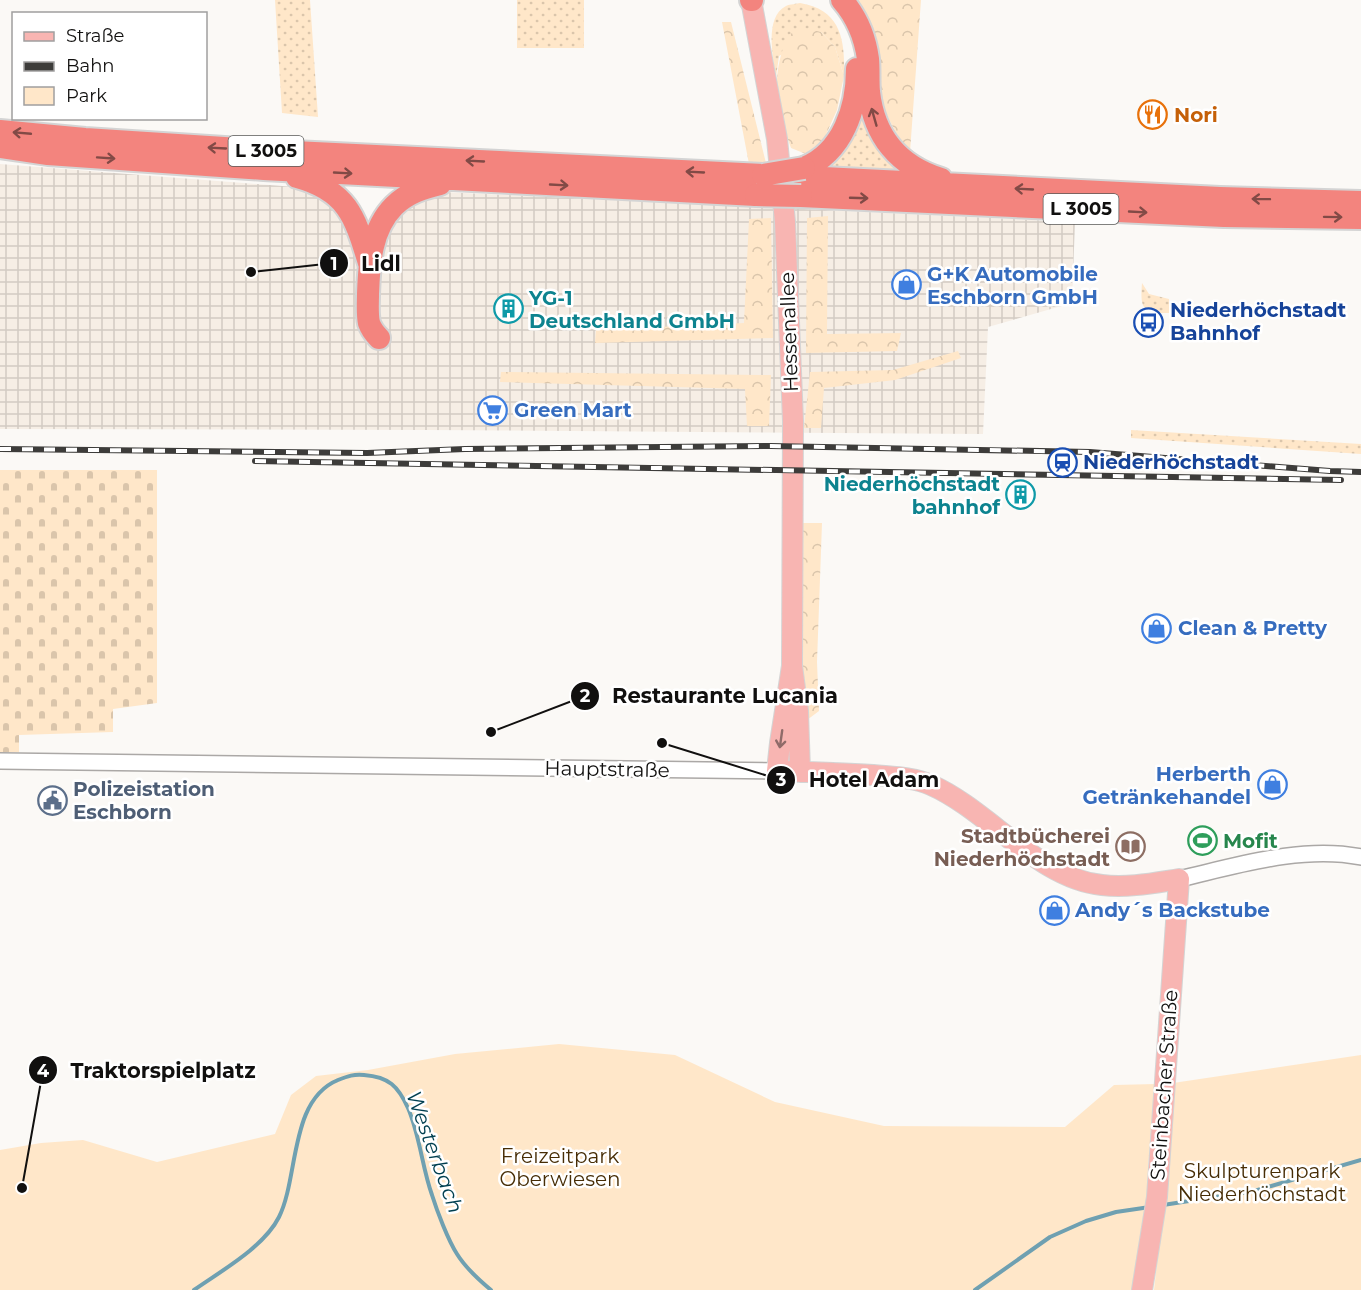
<svg xmlns="http://www.w3.org/2000/svg" width="1361" height="1290" font-family="Montserrat,sans-serif">
  <style>
    .industrial { fill: url(#industrial-grid) }
    .grass { fill: url(#grass-dots) }
    .forest { fill: url(#forest-crowns) }
    .cemetery { fill: url(#cemetery-stones) }
    .park { fill: #ffe7c9 }
    .lines { fill: none; stroke-linecap: round; stroke-linejoin: round }
    .stream { stroke: #6fa0b1; stroke-width: 4 }
    .minor-casing { stroke: #aba8a6; stroke-width: 18 }
    .major-casing { stroke: #d4d4d4; stroke-width: 22 }
    .highway-casing { stroke: #d4d4d4; stroke-width: 26 }
    .minor { stroke: #fff; stroke-width: 15 }
    .major { stroke: #f8b5b2; stroke-width: 20 }
    .highway { stroke: #f3847e; stroke-width: 22 }
    .rail-casing { stroke: #3d3c3a; stroke-width: 6 }
    .rail { stroke: #fff; stroke-width: 4; stroke-dasharray: 11; stroke-linecap: butt }
    .highway-bridge-casing { stroke: #d4d4d4; stroke-width: 26; stroke-linecap: butt }
    .highway-bridge { stroke: #f3847e; stroke-width: 22 }
    .oneway { stroke: #824a46 }
    .oneway2 { stroke: #906b69 }
    .labels { text-anchor: middle; dominant-baseline: central; stroke-width: 5; stroke-linejoin: round; paint-order: stroke }
    .shield { fill: #fff; stroke: #585857; stroke-width: 1.5 }
    .shield-label { font-size: 18px; font-weight: bold; fill: #11100f }
    .food-label { font-size: 20px; font-weight: bold; fill: #c56008; stroke: #fff; text-anchor: start }
    .shop-label { font-size: 20px; font-weight: bold; fill: #366cbe; stroke: #fff; text-anchor: start }
    .culture-label { font-size: 20px; font-weight: bold; fill: #0d838f; stroke: #fff; text-anchor: start }
    .transit-label { font-size: 20px; font-weight: bold; fill: #164399; stroke: #fff; text-anchor: start }
    .street-label { font-size: 20px; fill: #11100f; stroke: #fff }
    .service-label { font-size: 20px; font-weight: bold; fill: #4e5e75; stroke: #fff; text-anchor: start }
    .education-label { font-size: 20px; font-weight: bold; fill: #785e54; stroke: #fff; text-anchor: end }
    .leisure-label { font-size: 20px; font-weight: bold; fill: #27864d; stroke: #fff; text-anchor: start }
    .park-label { font-size: 20px; fill: #472d05; stroke: #fff }
    .water-label { font-size: 21px; font-style: italic; fill: #003f50; stroke: #fff }
    .leader { fill: none; stroke: #11100f; stroke-width: 2 }
    .callout-dot { fill: #11100f; stroke: #fff; stroke-width: 2 }
    .mark-label { font-size: 18px; text-anchor: middle; font-weight: bold; fill: #fff }
    .callout-label { font-size: 21px; text-anchor: middle; font-weight: bold; fill: #11100f; stroke: #fff; stroke-width: 5; stroke-linejoin: round; paint-order: stroke }
  </style>
  <defs>
    <pattern id="industrial-grid" width="8" height="8" patternUnits="userSpaceOnUse" patternTransform="scale(1.5)"><rect width="8" height="8" fill="#f6eee5"/><path d="M0 4h8M4 0v8" fill="none" stroke="#d2cbc3"/></pattern>
    <pattern id="grass-dots" width="8" height="8" patternUnits="userSpaceOnUse" patternTransform="scale(1.5)"><rect width="8" height="8" fill="#ffe7c9"/><path d="M2 2h.1M6 6h.1" fill="none" stroke="#dac5ab" stroke-width="1.8" stroke-linecap="round"/></pattern>
    <pattern id="forest-crowns" width="20" height="18" patternUnits="userSpaceOnUse" patternTransform="scale(1.5)"><rect width="20" height="18" fill="#ffe7c9"/><path d="M2 6a3 3 0 1 1 6 0M12 15a3 3 0 1 1 6 0" fill="none" stroke="#dac5ab"/></pattern>
    <pattern id="cemetery-stones" width="16" height="16" patternUnits="userSpaceOnUse" patternTransform="scale(1.5)"><rect width="16" height="16" fill="#ffe7c9"/><path d="M2 7V4a2 2 0 0 1 4 0v3zM10 15v-3a2 2 0 0 1 4 0v3z" fill="#dac5ab"/></pattern>
  </defs>
  <rect width="100%" height="100%" fill="#fbf9f6"/>
  <path class="industrial" d="M0 164 295 187 319 196 341 214 357 259 383 257 387 233 404 210 417 200 444 192 1075 222 1072 303 988 327 983 434 426 430 0 429Z"/>
  <path class="grass" d="M275 0H310L318 117 282 113Z
    M517 0H584V48H517Z
    M800 3C842 10 845 41 844 76L835 47 821 32 779 56 776 77C773 58 764 17 786 6 790 4 797 4 800 3Z
    M859 108 902 173 814 172Z
    M1142 283 1149 294 1169 299V313C1142 314 1140 308 1142 283Z
    M1131 430 1361 444V454L1131 438Z"/>
  <path class="forest" d="M852 0H921L910 152C877 114 866 48 852 0Z
    M722 22H731L766 163 749 164Z
    M804 28 821 32 835 47 844 76 837 110 824 139 806 154 791 148C776 106 770 78 788 35Z
    M828 216 827 334 901 333 897 351 806 353 807 218Z
    M771 218 773 338 595 343 596 330 744 323 749 219Z
    M958 351 961 358 895 380 824 388 821 428H804L810 372 893 370Z
    M501 372 771 375 769 426H747L745 389 500 382Z
    M803 523H822L817 662 819 711 807 720 801 665Z"/>
  <path class="cemetery" d="M0 470H157V703L113 709V732L19 735V752H0Z"/>
  <path class="park" d="M559 1044 675 1055 775 1102 884 1126 1065 1127 1114 1085 1156 1084 1148 1166 1146 1234 1132 1290H0V1150L41 1143 83 1140 157 1162 275 1134 291 1095 316 1076 368 1070 455 1054Z
    M1361 1055V1290H1154L1161 1228 1173 1083Z"/>
  <g class="lines">
    <path class="stream" d="M1163 1205 1254 1191 1361 1160
      M194 1290C221 1271 264 1247 279 1217 299 1177 289 1100 338 1080 348 1076 354 1074 364 1075 389 1077 398 1086 408 1108 420 1136 422 1167 432 1195 437 1211 448 1240 457 1254 465 1267 479 1280 491 1290
      M975 1290 1050 1237 1086 1221 1116 1212 1150 1207"/>
    <defs>
      <path id="minor" d="M0 761 777 771
        M1179 879C1236 866 1302 845 1361 857"/>
      <path id="major" d="M751 0 777 139 785 222 793 421 792 666 798 711 800 772
        M792 666 780 743 777 771C809 772 841 773 873 775 892 777 913 777 931 785 988 810 1039 879 1102 885 1128 888 1153 883 1179 879L1157 1197 1142 1290"/>
      <path id="highway" d="M751 0H752
        M842 0C856 16 865 37 868 59 869 70 868 81 869 92 874 136 898 166 941 179
        M0 131 85 139 273 151 763 175
        M0 147 48 154 264 169 756 195
        M804 168C843 152 857 108 857 69
        M297 177C348 191 355 217 369 263
        M803 177 1220 198 1361 202
        M801 196 1224 216 1361 218
        M379 338C375 334 371 329 369 323 367 314 368 303 368 294 369 264 371 229 394 206 407 193 423 188 440 184"/>
    </defs>
    <use href="#minor" class="minor-casing"/>
    <use href="#major" class="major-casing"/>
    <use href="#highway" class="highway-casing"/>
    <use href="#minor" class="minor"/>
    <use href="#major" class="major"/>
    <use href="#highway" class="highway"/>
    <defs>
      <path id="rail" d="M0 449 367 453 465 449 771 446 1090 452 1330 471 1361 472
        M255 461 1341 480"/>
    </defs>
    <use href="#rail" class="rail-casing"/>
    <use href="#rail" class="rail"/>
    <defs>
      <path id="highway-bridge" d="M763 175 804 168
        M756 195 801 196"/>
    </defs>
    <use href="#highway-bridge" class="highway-bridge-casing"/>
    <use href="#highway-bridge" class="highway-bridge"/>
  </g>
  <defs><path id="oneway-shaft" d="M-6 0H5M1.5-3L5.5 0L1.5 3" fill="none" stroke-width="1.6" stroke-linecap="round" stroke-linejoin="round" transform="scale(1.5)"/></defs>
  <g class="oneway">
    <use href="#oneway-shaft" transform="translate(874 117) rotate(-106)"/>
    <use href="#oneway-shaft" transform="translate(22 133) rotate(-175)"/>
    <use href="#oneway-shaft" transform="translate(217 148) rotate(-177)"/>
    <use href="#oneway-shaft" transform="translate(106 158) rotate(4)"/>
    <use href="#oneway-shaft" transform="translate(475 161) rotate(-177)"/>
    <use href="#oneway-shaft" transform="translate(695 172) rotate(-177)"/>
    <use href="#oneway-shaft" transform="translate(343 173) rotate(3)"/>
    <use href="#oneway-shaft" transform="translate(559 185) rotate(3)"/>
    <use href="#oneway-shaft" transform="translate(1024 189) rotate(-177)"/>
    <use href="#oneway-shaft" transform="translate(859 198) rotate(2)"/>
    <use href="#oneway-shaft" transform="translate(1261 199) rotate(-179)"/>
    <use href="#oneway-shaft" transform="translate(1138 212) rotate(3)"/>
    <use href="#oneway-shaft" transform="translate(1333 217) rotate(1)"/>
  </g>
  <use class="oneway2" href="#oneway-shaft" transform="translate(781 739) rotate(98)"/>
  <defs>
    <symbol id="restaurant-ring" viewBox="-11 -11 22 22"><circle r="9.5" fill="#fff" stroke="#e8710a" stroke-width="1.5"/><path d="M-5-6h1v4h1v-4h1v4h1v-4h1v5L-1.5 .5V6h-2V.5L-5-1ZM5-6V6H3V1.5H1.5Q1.5-4 5-6Z" fill="#e8710a"/></symbol>
    <symbol id="shop-ring" viewBox="-11 -11 22 22"><circle r="9.5" fill="#fff" stroke="#3f7fe0" stroke-width="1.5"/><path d="M-5-2.5h2.3a2.7 3.5 0 0 1 5.4 0H5L5.5 6h-11ZM-1.5-2.5h3a1.5 2.3 0 0 0-3 0Z" fill="#3f7fe0"/></symbol>
    <symbol id="building-ring" viewBox="-11 -11 22 22"><circle r="9.5" fill="#fff" stroke="#0f9aa8" stroke-width="1.5"/><path d="M-4-6H4V6H1V3H-1V6H-4ZM-2.5-4.3h1.7v1.8h-1.7ZM.8-4.3h1.7v1.8H.8ZM-2.5-1h1.7V.8h-1.7ZM.8-1h1.7V.8H.8Z" fill="#0f9aa8"/></symbol>
    <symbol id="bus-ring" viewBox="-11 -11 22 22"><circle r="9.5" fill="#fff" stroke="#1a4fb4" stroke-width="1.5"/><path d="M-5-6H5V4H4V6H2V4H-2V6H-4V4H-5ZM-3.5-4V0h7V-4ZM-3.5 1.2v1.5H-2V1.2ZM2 1.2v1.5H3.5V1.2Z" fill="#1a4fb4"/></symbol>
    <symbol id="supermarket-ring" viewBox="-11 -11 22 22"><circle r="9.5" fill="#fff" stroke="#3f7fe0" stroke-width="1.5"/><path d="M-6-5.5h2.5l.6 2H6L4.5 2H-2.5L-4.4-4H-6ZM-1.5 3.2a1.3 1.3 0 1 0 .1 0ZM3 3.2a1.3 1.3 0 1 0 .1 0Z" fill="#3f7fe0"/></symbol>
    <symbol id="station-ring" viewBox="-11 -11 22 22"><circle r="9.5" fill="#fff" stroke="#1a4fb4" stroke-width="1.5"/><path d="M-3-6H3Q5-6 5-4V2Q5 4 3 4L4.5 6H3L1.5 4h-3L-3 6H-4.5L-3 4Q-5 4-5 2V-4Q-5-6-3-6ZM-3.5-4v3h7v-3ZM-3.5 1v1.5H-2V1ZM2 1v1.5H3.5V1Z" fill="#1a4fb4"/></symbol>
    <symbol id="civic-ring" viewBox="-11 -11 22 22"><circle r="9.5" fill="#fff" stroke="#5c6f8a" stroke-width="1.5"/><path d="M-.6-6.5H3V-4.5H.6V-3L4-1V1h2V6H-6V1h2V-1L-.6-3ZM-1.2 2.5V6h2.4V2.5Z" fill="#5c6f8a"/></symbol>
    <symbol id="stadium-ring" viewBox="-11 -11 22 22"><circle r="9.5" fill="#fff" stroke="#2e9e5b" stroke-width="1.5"/><path d="M0-5a6.5 5 0 1 0 0 10a6.5 5 0 1 0 0-10ZM-3.5-1.8h7v3.6h-7Z" fill="#2e9e5b"/></symbol>
    <symbol id="library-ring" viewBox="-11 -11 22 22"><circle r="9.5" fill="#fff" stroke="#8d6e63" stroke-width="1.5"/><path d="M-6-4Q-3-5.5-.7-3.5V5Q-3 3-6 4ZM6-4Q3-5.5 .7-3.5V5Q3 3 6 4Z" fill="#8d6e63"/></symbol>
  </defs>
  <g fill-rule="evenodd">
    <use href="#restaurant-ring" x="1136" y="98" width="33" height="33"/>
    <use href="#shop-ring" x="890" y="268" width="33" height="33"/>
    <use href="#building-ring" x="492" y="292" width="33" height="33"/>
    <use href="#bus-ring" x="1132" y="306" width="33" height="33"/>
    <use href="#supermarket-ring" x="476" y="394" width="33" height="33"/>
    <use href="#station-ring" x="1046" y="446" width="33" height="33"/>
    <use href="#building-ring" x="1004" y="478" width="33" height="33"/>
    <use href="#shop-ring" x="1140" y="612" width="33" height="33"/>
    <use href="#shop-ring" x="1256" y="768" width="33" height="33"/>
    <use href="#civic-ring" x="36" y="784" width="33" height="33"/>
    <use href="#stadium-ring" x="1186" y="824" width="33" height="33"/>
    <use href="#library-ring" x="1114" y="830" width="33" height="33"/>
    <use href="#shop-ring" x="1038" y="894" width="33" height="33"/>
  </g>
  <g class="labels">
    <g class="shield">
      <rect x="228.5" y="136" width="75" height="30" rx="4.5"/>
      <rect x="1043.5" y="194" width="75" height="30" rx="4.5"/>
    </g>
    <g class="shield-label">
      <text x="266" y="151">L 3005</text>
      <text x="1081" y="209">L 3005</text>
    </g>
    <g class="food-label">
      <text x="1174" y="115">Nori</text>
    </g>
    <g class="shop-label">
      <text x="927" y="274">G+K Automobile<tspan x="927" dy="23">Eschborn GmbH</tspan></text>
      <text x="514" y="410">Green Mart</text>
      <text x="1178" y="628">Clean &amp; Pretty</text>
      <text x="1251" y="774" text-anchor="end">Herberth<tspan x="1251" dy="23">Getränkehandel</tspan></text>
      <text x="1075" y="910">Andy´s Backstube</text>
    </g>
    <g class="culture-label">
      <text x="529" y="298">YG-1<tspan x="529" dy="23">Deutschland GmbH</tspan></text>
      <text x="1000" y="484" text-anchor="end">Niederhöchstadt<tspan x="1000" dy="23">bahnhof</tspan></text>
    </g>
    <g class="transit-label">
      <text x="1170" y="310">Niederhöchstadt<tspan x="1170" dy="23">Bahnhof</tspan></text>
      <text x="1083" y="462">Niederhöchstadt</text>
    </g>
    <g class="street-label">
      <text transform="translate(789 332) rotate(-92)">Hessenallee</text>
      <text transform="translate(607 769) rotate(1)">Hauptstraße</text>
      <text transform="translate(1164 1085) rotate(-86)">Steinbacher Straße</text>
    </g>
    <g class="service-label">
      <text x="73" y="789">Polizeistation<tspan x="73" dy="23">Eschborn</tspan></text>
    </g>
    <g class="education-label">
      <text x="1110" y="836">Stadtbücherei<tspan x="1110" dy="23">Niederhöchstadt</tspan></text>
    </g>
    <g class="leisure-label">
      <text x="1223" y="841">Mofit</text>
    </g>
    <g class="park-label">
      <text x="560" y="1156">Freizeitpark<tspan x="560" dy="23">Oberwiesen</tspan></text>
      <text x="1262" y="1171">Skulpturenpark<tspan x="1262" dy="23">Niederhöchstadt</tspan></text>
    </g>
    <g class="water-label">
      <text transform="translate(435 1152) rotate(70)">Westerbach</text>
    </g>
  </g>
  <path class="leader" d="M251 272L334 263M491 732L585 696M662 743L781 780M22 1188L43 1070"/>
  <g class="callout-dot">
    <circle cx="251" cy="272" r="6"/>
    <circle cx="491" cy="732" r="6"/>
    <circle cx="662" cy="743" r="6"/>
    <circle cx="22" cy="1188" r="6"/>
    <circle cx="334" cy="263" r="15"/>
    <circle cx="585" cy="696" r="15"/>
    <circle cx="781" cy="780" r="15"/>
    <circle cx="43" cy="1070" r="15"/>
  </g>
  <g class="mark-label">
    <text x="334" y="270">1</text>
    <text x="585" y="702">2</text>
    <text x="781" y="786">3</text>
    <text x="43" y="1077">4</text>
  </g>
  <g class="callout-label">
    <text x="381" y="271">Lidl</text>
    <text x="725" y="703">Restaurante Lucania</text>
    <text x="874" y="787">Hotel Adam</text>
    <text x="163" y="1078">Traktorspielplatz</text>
  </g>
  <rect x="12" y="12" width="195" height="108" fill="#ffffff" stroke="#a09f9f" stroke-width="1.5"/>
  <rect x="24" y="32" width="30" height="9" fill="#f8b5b2" stroke="#a09f9f" stroke-width="1.5"/>
  <text x="66" y="42" font-size="18" fill="#11100f">Straße</text>
  <rect x="24" y="62" width="30" height="9" fill="#3d3c3a" stroke="#a09f9f" stroke-width="1.5"/>
  <text x="66" y="72" font-size="18" fill="#11100f">Bahn</text>
  <rect x="24" y="87" width="30" height="18" fill="#ffe7c9" stroke="#a09f9f" stroke-width="1.5"/>
  <text x="66" y="102" font-size="18" fill="#11100f">Park</text>
</svg>
